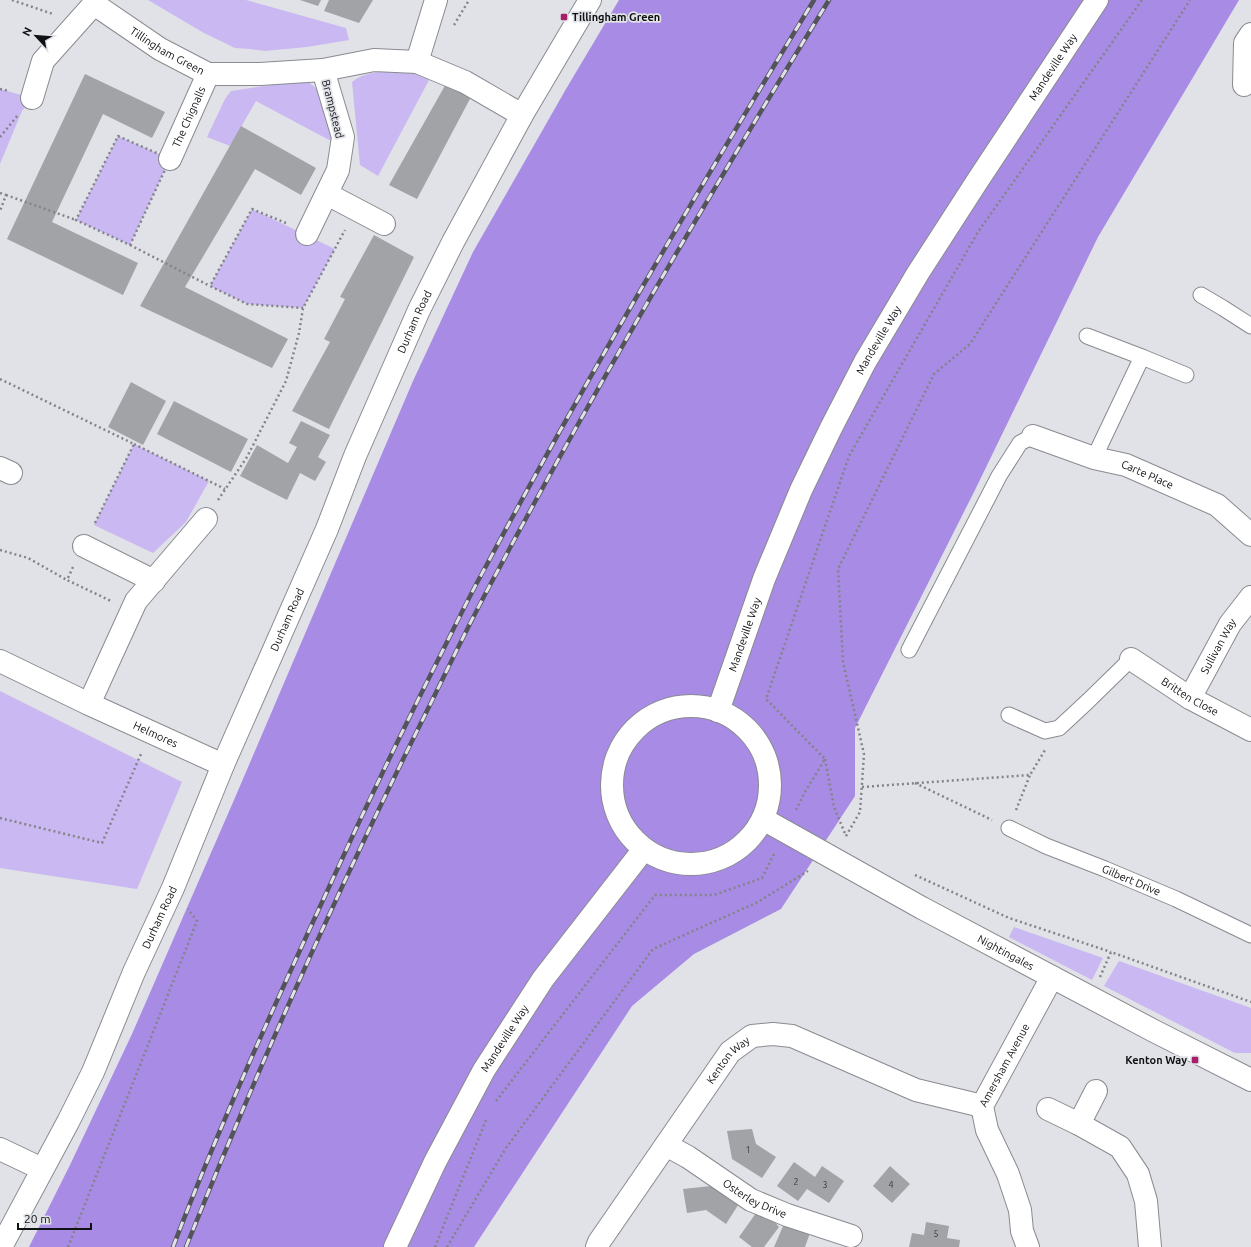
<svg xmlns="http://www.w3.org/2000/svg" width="1251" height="1247" font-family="Ubuntu,sans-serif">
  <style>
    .green { fill: #c9b8f1 }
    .forest { fill: #a88be4 }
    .building { fill: #a2a3a7 }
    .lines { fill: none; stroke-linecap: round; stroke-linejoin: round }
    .service-casing { stroke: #898b90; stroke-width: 17 }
    .minor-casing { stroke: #898b90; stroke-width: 24 }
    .tertiary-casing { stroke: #898b90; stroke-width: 24 }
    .secondary-casing { stroke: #898b90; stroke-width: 24 }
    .path { stroke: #838488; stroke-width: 2.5; stroke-dasharray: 2 3; stroke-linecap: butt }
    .service { stroke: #fff; stroke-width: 15 }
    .minor { stroke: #fff; stroke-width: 22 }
    .tertiary { stroke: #fff; stroke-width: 22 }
    .secondary { stroke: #fff; stroke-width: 22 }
    .rail-casing { stroke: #525457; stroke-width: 4.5 }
    .rail { stroke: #e0e2e7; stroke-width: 3; stroke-dasharray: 9; stroke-linecap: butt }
    .poi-dot { fill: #a61f68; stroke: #e0e2e7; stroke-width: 1.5 }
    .labels { text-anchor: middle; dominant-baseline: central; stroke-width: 3.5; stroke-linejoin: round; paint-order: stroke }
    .number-label { font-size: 9px; fill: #343638 }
    .poi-label { font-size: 11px; font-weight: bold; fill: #101113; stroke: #e0e2e7; text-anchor: start }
    .street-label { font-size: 11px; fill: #101113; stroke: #e0e2e7 }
  </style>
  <rect width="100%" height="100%" fill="#e0e2e7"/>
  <path class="green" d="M148 0H246L346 28 349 40 307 47 265 51 250 49 235 48 204 33Z
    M392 71 411 72 429 80 378 176 360 165 352 82C364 72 378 72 392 71Z
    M308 82 315 87 320 93 333 135 331 141 256 101 230 146 207 137 225 99 231 91 285 83Z
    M0 89 32 98 22 111 0 164Z
    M118 136 170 159 130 245 76 220Z
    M252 209 335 249 303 308 247 304 210 286Z
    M134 444 209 481 186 522 153 553 94 525Z
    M0 691 182 782 137 889 0 868Z
    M1014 927 1103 958 1092 980 1009 937Z
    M1119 961 1251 1008V1053H1235L1104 986Z"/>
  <path class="forest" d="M619 0H1239L1098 237 974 492 855 728V796L781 909 694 954 632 1006 474 1247H29L70 1165 132 1034 234 800 413 381 473 252 566 89Z"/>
  <path class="building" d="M300 0H321L318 6Z
    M329 0H373L359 23 324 11Z
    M85 74 165 112 152 138 103 114 52 222 138 263 123 295 7 239Z
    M447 82 472 95 417 199 389 185Z
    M241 126 316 168 301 195 255 169 185 287 288 339 272 368 140 306Z
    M374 235 414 257 329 429 292 411 330 342 324 339 345 299 340 297Z
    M131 382 166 401 143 445 108 427Z
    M174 401 248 439 231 472 157 434Z
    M301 421 330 435 318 457 326 462 315 481 300 473 287 500 240 476 257 445 288 463 297 447 289 443Z
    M752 1129 756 1144 776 1157 762 1178 732 1159 727 1131Z
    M794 1162 815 1177 822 1166 844 1181 829 1203 807 1189 798 1201 777 1186Z
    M890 1166 910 1184 892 1203 873 1186Z
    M711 1186 740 1202 726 1224 706 1210 687 1213 683 1189Z
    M761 1206 779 1227 764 1247H752L739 1237Z
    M926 1222 949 1226 947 1238 960 1240 959 1247H909L912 1233 924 1235Z
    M784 1224 810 1233 805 1247H774Z"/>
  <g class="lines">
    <defs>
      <g id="service">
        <path d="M1201 295 1223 308 1251 326"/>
        <path d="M1087 336 1142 357"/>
        <path d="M1094 458 1142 357 1186 375"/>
        <path d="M909 650 999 476 1020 443 1033 436"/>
        <path d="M1009 715 1045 731 1059 728 1088 701 1131 659"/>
        <path id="s1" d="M1009 828 1046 846 1105 869 1176 899 1251 935"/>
      </g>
      <g id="minor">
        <path id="s2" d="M94 4 160 49 208 74H260L323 70 374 60 417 62 465 82 522 115"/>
        <path d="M417 62 436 0"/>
        <path d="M1244 85 1245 43 1251 34"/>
        <path d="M32 98 43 61 94 4 96 0"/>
        <path id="s3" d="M170 159 208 74"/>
        <path d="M327 194 384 224"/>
        <path d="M307 234 338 170 343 137 323 70"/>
        <path id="s4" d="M1033 436 1094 458 1126 465 1217 505 1251 535"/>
        <path d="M0 468 11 473"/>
        <path d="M84 546 154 581"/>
        <path id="s5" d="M1131 659 1190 698 1251 730"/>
        <path id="s6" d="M0 661 89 704 223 765"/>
        <path id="s7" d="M1190 698 1230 624 1251 597"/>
        <path d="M89 704 136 601 206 519"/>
        <path id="s8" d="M763 819 922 908 1154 1031 1251 1080"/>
        <path d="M1048 1109 1079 1124 1120 1147 1138 1174 1146 1201 1150 1247"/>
        <path d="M1079 1124 1096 1091"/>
        <path id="s9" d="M666 1145 688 1157 751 1200 787 1215 851 1236"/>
        <path d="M0 1149 42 1169"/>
        <path id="s10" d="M597 1247 599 1242 730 1052 752 1036 773 1034 792 1036 916 1090 982 1106"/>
        <path id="s11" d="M1028 1247 1022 1231 1020 1210 1008 1174 987 1130 982 1106 1052 977"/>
      </g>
      <g id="tertiary">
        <path id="s12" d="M1 1247 68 1122 93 1072 134 972 173 888 223 765 327 529 355 456 419 310 453 242 522 115 590 0"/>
      </g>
      <g id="secondary">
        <circle cx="691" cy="785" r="79"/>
        <path id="s13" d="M718 711 764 579 801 490 831 428 865 362 918 273 978 180 1097 0"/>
        <path id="s14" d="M395 1247 435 1162 484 1070 543 979 644 849"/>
      </g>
    </defs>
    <use href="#service" class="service-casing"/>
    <use href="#minor" class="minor-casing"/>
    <use href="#tertiary" class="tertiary-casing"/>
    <use href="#secondary" class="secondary-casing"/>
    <path class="path" d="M12 0 53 14
      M454 25 469 0
      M0 89 9 91
      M118 136 170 159 130 245 76 220Z
      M0 137 18 115
      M0 193 6 195 0 211
      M6 195 76 220
      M286 223 252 209 210 286 247 304 303 308
      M130 245 210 286
      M0 379 134 444 94 525
      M134 444 225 489
      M218 500 247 457 286 381 299 333 303 308 345 230
      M0 550 28 558 67 580
      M73 567 67 580 111 601
      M825 759 834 807 846 836
      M915 783 992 820
      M862 787 1030 775 1045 750
      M796 810 805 792 825 759 766 699 849 456 978 232 1142 0
      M1016 810 1030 775
      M0 818 102 843 141 754
      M846 836 860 812 864 754 843 662 838 569 934 374 970 344 1190 0
      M915 875 1009 918 1111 952
      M1100 977 1111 952 1251 1002
      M496 1101 655 895H714L762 878 775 852
      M68 1247 197 921 188 909
      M435 1247 486 1120
      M447 1247 506 1148 653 949 758 902 808 871"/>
    <use href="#service" class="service"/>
    <use href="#minor" class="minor"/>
    <use href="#tertiary" class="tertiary"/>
    <use href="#secondary" class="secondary"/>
    <defs>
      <path id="rail" d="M173 1247C220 1124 275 1004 330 885 366 806 404 727 443 650 457 622 470 595 485 568 588 375 700 187 814 0
        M186 1247C257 1070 335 896 420 725 445 675 469 623 496 574 600 379 713 188 829 0"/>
    </defs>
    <use href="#rail" class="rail-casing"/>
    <use href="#rail" class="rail"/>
  </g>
  <g class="poi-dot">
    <rect x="560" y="13" width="8" height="8" rx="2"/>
    <rect x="1191" y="1056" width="8" height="8" rx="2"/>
  </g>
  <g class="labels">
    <g class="number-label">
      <text x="748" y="1150">1</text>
      <text x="796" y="1182">2</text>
      <text x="825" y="1185">3</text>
      <text x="891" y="1185">4</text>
      <text x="936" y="1234">5</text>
    </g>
    <g class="poi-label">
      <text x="572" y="17">Tillingham Green</text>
      <text x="1187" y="1060" text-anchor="end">Kenton Way</text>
    </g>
    <g class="street-label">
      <text stroke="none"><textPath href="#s2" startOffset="87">Tillingham Green</textPath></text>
      <text stroke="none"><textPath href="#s13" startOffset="729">Mandeville Way</textPath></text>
      <text transform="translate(333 109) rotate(76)">Brampstead</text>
      <text stroke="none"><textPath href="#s3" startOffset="46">The Chignalls</textPath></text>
      <text stroke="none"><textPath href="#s12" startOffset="1014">Durham Road</textPath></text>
      <text stroke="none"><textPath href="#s13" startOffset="405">Mandeville Way</textPath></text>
      <text stroke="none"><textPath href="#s4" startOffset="121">Carte Place</textPath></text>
      <text stroke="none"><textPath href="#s12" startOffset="690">Durham Road</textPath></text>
      <text stroke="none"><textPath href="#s13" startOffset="81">Mandeville Way</textPath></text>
      <text stroke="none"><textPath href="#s7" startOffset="59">Sullivan Way</textPath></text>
      <text stroke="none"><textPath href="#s5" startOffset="70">Britten Close</textPath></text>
      <text stroke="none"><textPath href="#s6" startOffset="172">Helmores</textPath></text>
      <text stroke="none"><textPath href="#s1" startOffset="133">Gilbert Drive</textPath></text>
      <text stroke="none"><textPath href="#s12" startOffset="366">Durham Road</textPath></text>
      <text stroke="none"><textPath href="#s8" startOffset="277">Nightingales</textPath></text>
      <text stroke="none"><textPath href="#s14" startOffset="236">Mandeville Way</textPath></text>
      <text stroke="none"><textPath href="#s10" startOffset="229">Kenton Way</textPath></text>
      <text stroke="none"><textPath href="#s11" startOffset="196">Amersham Avenue</textPath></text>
      <text stroke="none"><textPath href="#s9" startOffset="104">Osterley Drive</textPath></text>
    </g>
  </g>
  <g transform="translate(36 36) rotate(296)" stroke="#e0e2e7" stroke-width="3" paint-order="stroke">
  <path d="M0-3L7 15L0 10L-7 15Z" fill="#101113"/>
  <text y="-6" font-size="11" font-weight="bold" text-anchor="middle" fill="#101113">N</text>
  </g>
  <path d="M18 1223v6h73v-6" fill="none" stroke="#101113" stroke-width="2"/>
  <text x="24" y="1223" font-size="12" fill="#101113" stroke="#e0e2e7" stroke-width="3" paint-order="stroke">20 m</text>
</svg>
